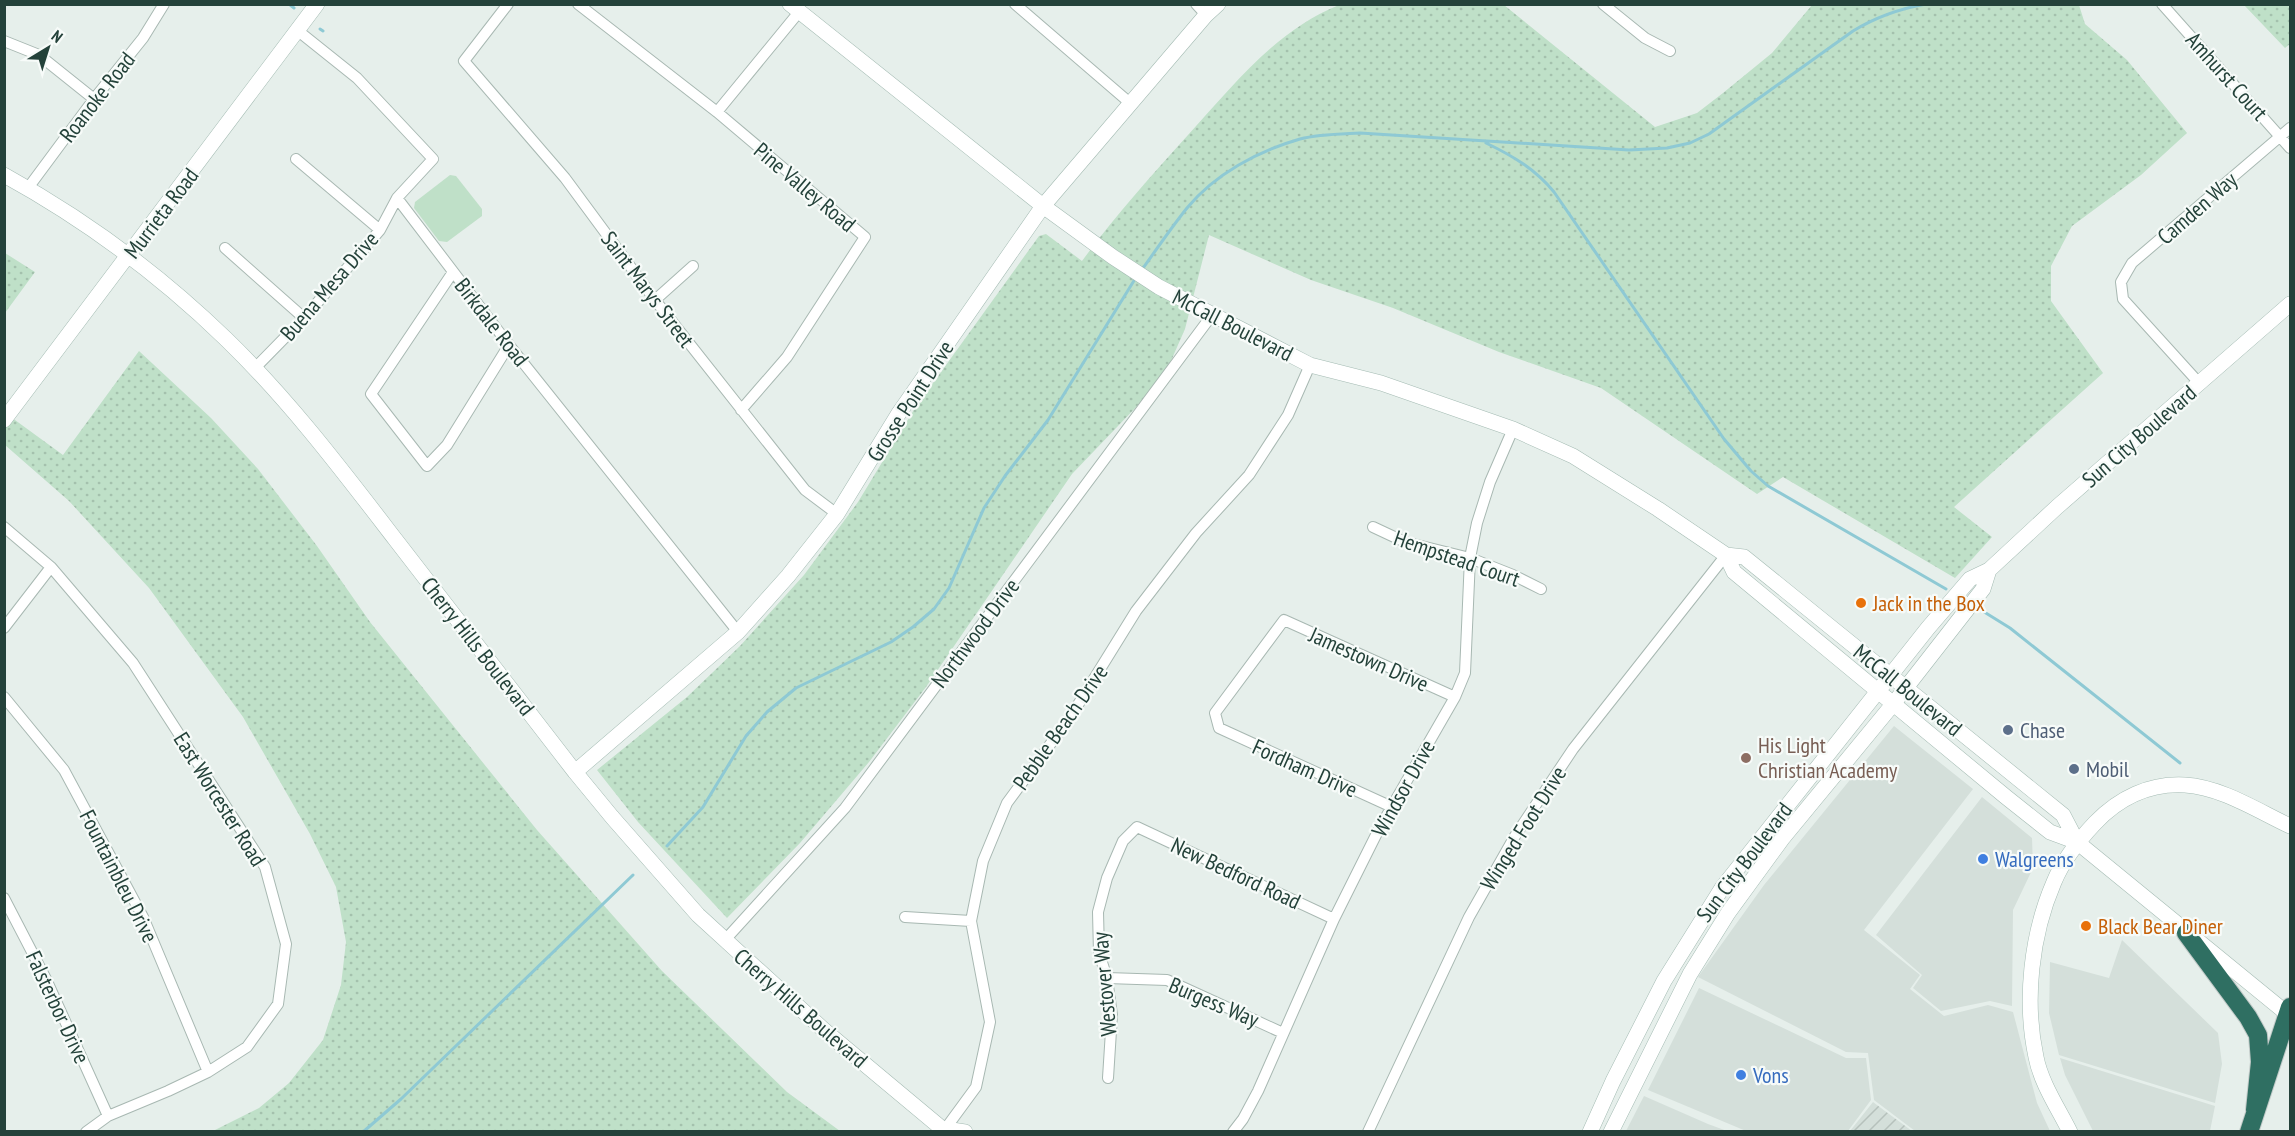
<svg xmlns="http://www.w3.org/2000/svg" width="2295" height="1136" font-family="'PT Sans Narrow',sans-serif">
  <style>
    .built { fill: #d4dfda }
    .industrial { fill: url(#industrial-furrows) }
    .grass { fill: url(#grass-dots) }
    .garden { fill: #bfe0c8 }
    .lines { fill: none; stroke-linecap: round; stroke-linejoin: round }
    .stream { stroke: #8ec9d4; stroke-width: 3 }
    .street-casing { stroke: #a8b8b2; stroke-width: 12 }
    .secondary-casing { stroke: #a4bbb3; stroke-width: 16 }
    .highway-casing { stroke: #c2cac8; stroke-width: 20 }
    .street { stroke: #fff; stroke-width: 10 }
    .secondary { stroke: #fff; stroke-width: 15 }
    .highway { stroke: #2f6f62; stroke-width: 18 }
    .food-dot { fill: #e8710a; stroke: #f7fbf9; stroke-width: 2 }
    .service-dot { fill: #5c6f8a; stroke: #f7fbf9; stroke-width: 2 }
    .education-dot { fill: #8d6e63; stroke: #f7fbf9; stroke-width: 2 }
    .shop-dot { fill: #3f7fe0; stroke: #f7fbf9; stroke-width: 2 }
    .labels { text-anchor: middle; dominant-baseline: central; stroke-width: 4.5; stroke-linejoin: round; paint-order: stroke }
    .street-label { font-size: 22px; fill: #24423a; stroke: #f7fbf9 }
    .food-label { font-size: 22px; fill: #c56008; stroke: #f7fbf9; text-anchor: start }
    .service-label { font-size: 22px; fill: #4e5e75; stroke: #f7fbf9; text-anchor: start }
    .education-label { font-size: 22px; fill: #785e54; stroke: #f7fbf9; text-anchor: start }
    .shop-label { font-size: 22px; fill: #366cbe; stroke: #f7fbf9; text-anchor: start }
  </style>
  <defs>
    <pattern id="industrial-furrows" width="10" height="10" patternUnits="userSpaceOnUse" patternTransform="scale(1.5)"><rect width="10" height="10" fill="#d4dfda"/><path d="M-1 1l2-2M0 10L10 0M9 11l2-2" fill="none" stroke="#b6c1bc"/></pattern>
    <pattern id="grass-dots" width="8" height="8" patternUnits="userSpaceOnUse" patternTransform="scale(1.5)"><rect width="8" height="8" fill="#bfe0c8"/><path d="M2 2h.1M6 6h.1" fill="none" stroke="#a4c1ad" stroke-width="1.8" stroke-linecap="round"/></pattern>
  </defs>
  <rect width="100%" height="100%" fill="#e6efeb"/>
  <path class="built" d="M1894 726 1973 789 1864 930 1920 975 1910 989 1944 1016 1988 1005 2013 1012 2037 1103 2050 1131H1915L1874 1100 1868 1053 1846 1052 1698 977 1764 885Z
    M1982 797 2032 838 2033 868 2013 910 2012 1006 1990 1001 1941 1011 1913 988 1922 975 1876 935Z
    M2122 940 2218 1033 2222 1064 2215 1103 2059 1055 2049 1013 2050 962 2109 978Z
    M1699 988 1846 1058H1866L1871 1100 1848 1131H1746L1648 1090Z
    M2060 1058 2215 1106 2210 1131H2093L2065 1075Z
    M1644 1096 1708 1124 1727 1131H1626Z"/>
  <path class="industrial" d="M1873 1102 1885 1111 1912 1131H1850Z"/>
  <path class="grass" d="M1339 5H1504L1655 127 1697 113 1723 93 1772 53 1812 5H2079L2085 24 2127 60 2187 133 2141 175 2072 226 2051 266V301L2103 373 1954 507 1992 537 1955 578 1783 477 1757 494 1601 388 1499 352 1393 308 1311 280 1209 235 1185 329 1163 379 1072 474 926 687 869 762 800 843 727 918 638 822 597 770 687 697 712 673 740 646 804 575 858 502 915 408 1039 236 1046 234 1082 261C1115 216 1151 176 1188 135 1234 85 1275 31 1339 5Z
    M2244 5H2290V44L2285 48Z
    M5 253 35 272 5 313Z
    M139 351 211 418 258 469 317 546 370 622 537 830 662 971 787 1092 840 1131H213L259 1108 289 1083 323 1040 341 985 346 942 336 887 310 834 243 717 149 588 69 501 5 445 4 412 63 455Z"/>
  <path class="garden" d="M450 175 456 176 482 209V216L447 242 439 241 414 208 415 202Z"/>
  <g class="lines">
    <path class="stream" d="M289 4 294 8
      M320 29 323 31
      M1486 143C1513 156 1535 169 1554 192L1724 439 1751 471 1768 486 1946 589
      M1141 271C1156 250 1171 228 1187 208 1215 174 1258 151 1300 139 1319 134 1340 134 1360 133L1629 150 1667 148 1690 143 1709 134 1853 31C1876 17 1898 9 1926 4
      M1981 610 2010 628 2180 763
      M667 846 703 807 746 736 767 712 796 688 891 642 913 627 934 609 949 588 984 508 1005 476 1048 420 1135 279
      M363 1132 401 1099 633 875"/>
    <defs>
      <path id="street" d="M508 4 464 61 565 178 655 300 805 490 837 514
        M578 4 717 112 865 237 787 357 741 410
        M1015 4 1130 103
        M1196 4 1206 15
        M1603 4 1645 38 1670 51
        M2162 4 2290 148
        M297 30 357 78 433 159 397 198 509 345 738 632
        M4 41 39 55 94 99
        M717 112 799 12
        M296 159 380 230
        M28 188 94 99 143 38 164 4
        M225 248 304 318
        M453 272 371 394 427 466 447 445 509 345
        M655 300 693 266
        M254 369 304 318 380 230 397 198
        M2200 384 2123 299 2121 282 2132 263 2290 128
        M4 527 51 567 133 663 265 867 286 944 278 1004 247 1047 208 1072 168 1091 108 1116 86 1132
        M1373 527 1405 542 1470 558 1513 575 1541 589
        M4 628 51 567
        M4 697 64 770 143 917 208 1072
        M1392 807 1219 728 1215 713 1284 620 1455 697
        M4 898 46 979 108 1116
        M905 917 971 921
        M725 940 845 808 1212 315
        M1107 978 1167 980 1283 1033
        M1108 1078 1112 1015 1107 978 1099 953 1098 912 1107 878 1123 841 1137 827 1334 919
        M943 1132 976 1087 990 1022 971 921 983 861 1007 803 1071 716 1136 611 1196 533 1249 475 1288 415 1310 365
        M1233 1132 1243 1119 1258 1091 1334 919 1379 829 1455 697 1465 673 1470 558 1477 523 1490 482 1513 429
        M1368 1132 1469 917 1515 836 1573 749 1726 555"/>
      <path id="secondary" d="M790 4 1043 206 1113 257 1159 287 1310 365 1381 383 1513 429 1573 456 1658 509 1726 555 1744 557 2063 815 2077 842
        M4 175C84 219 160 275 226 339 289 400 342 470 395 539 455 617 515 695 575 772L612 817 698 915 825 1031 946 1132
        M4 420 317 4
        M1726 555 1734 572 2006 797 2050 832 2077 842 2290 1016
        M575 772 738 632 788 576 837 514 899 413 1043 206 1206 15 1218 4
        M945 1129 965 1132
        M1590 1132 1613 1081 1664 981 1722 888 1928 628 1970 579 1989 570 2057 507 2290 304
        M1611 1132 1690 974 1728 913 1782 839 1894 703 1983 589 1989 570
        M2070 1132C2058 1108 2041 1083 2036 1057 2024 1001 2031 935 2054 882 2063 860 2079 840 2095 823 2119 798 2150 783 2185 785 2221 787 2258 811 2290 826"/>
      <path id="highway" d="M2186 933 2248 1017 2258 1035 2260 1062 2255 1110
        M2249 1132 2290 1007"/>
    </defs>
    <use href="#street" class="street-casing"/>
    <use href="#secondary" class="secondary-casing"/>
    <use href="#highway" class="highway-casing"/>
    <use href="#street" class="street"/>
    <use href="#secondary" class="secondary"/>
    <use href="#highway" class="highway"/>
  </g>
  <g class="food-dot">
    <circle cx="1861" cy="603" r="6"/>
    <circle cx="2086" cy="926" r="6"/>
  </g>
  <g class="service-dot">
    <circle cx="2008" cy="730" r="6"/>
    <circle cx="2074" cy="769" r="6"/>
  </g>
  <circle class="education-dot" cx="1746" cy="758" r="6"/>
  <g class="shop-dot">
    <circle cx="1983" cy="859" r="6"/>
    <circle cx="1741" cy="1075" r="6"/>
  </g>
  <g class="labels">
    <g class="street-label">
      <text transform="translate(2227 76) rotate(48)">Amhurst Court</text>
      <text transform="translate(97 97) rotate(-52)">Roanoke Road</text>
      <text transform="translate(805 187) rotate(40)">Pine Valley Road</text>
      <text transform="translate(2197 208) rotate(-41)">Camden Way</text>
      <text transform="translate(161 213) rotate(-53)">Murrieta Road</text>
      <text transform="translate(329 286) rotate(-49)">Buena Mesa Drive</text>
      <text transform="translate(648 289) rotate(53)">Saint Marys Street</text>
      <text transform="translate(492 322) rotate(52)">Birkdale Road</text>
      <text transform="translate(1233 325) rotate(27)">McCall Boulevard</text>
      <text transform="translate(910 401) rotate(-57)">Grosse Point Drive</text>
      <text transform="translate(2139 436) rotate(-41)">Sun City Boulevard</text>
      <text transform="translate(1457 558) rotate(19)">Hempstead Court</text>
      <text transform="translate(975 633) rotate(-53)">Northwood Drive</text>
      <text transform="translate(478 646) rotate(52)">Cherry Hills Boulevard</text>
      <text transform="translate(1369 659) rotate(24)">Jamestown Drive</text>
      <text transform="translate(1908 690) rotate(39)">McCall Boulevard</text>
      <text transform="translate(1060 727) rotate(-55)">Pebble Beach Drive</text>
      <text transform="translate(1305 768) rotate(24)">Fordham Drive</text>
      <text transform="translate(1403 788) rotate(-61)">Windsor Drive</text>
      <text transform="translate(220 799) rotate(58)">East Worcester Road</text>
      <text transform="translate(1523 828) rotate(-58)">Winged Foot Drive</text>
      <text transform="translate(1744 862) rotate(-53)">Sun City Boulevard</text>
      <text transform="translate(1236 873) rotate(25)">New Bedford Road</text>
      <text transform="translate(119 876) rotate(63)">Fountainbleu Drive</text>
      <text transform="translate(1104 984) rotate(-95)">Westover Way</text>
      <text transform="translate(1214 1002) rotate(23)">Burgess Way</text>
      <text transform="translate(58 1007) rotate(65)">Falsterbor Drive</text>
      <text transform="translate(801 1008) rotate(41)">Cherry Hills Boulevard</text>
    </g>
    <g class="food-label">
      <text x="1873" y="603">Jack in the Box</text>
      <text x="2098" y="926">Black Bear Diner</text>
    </g>
    <g class="service-label">
      <text x="2020" y="730">Chase</text>
      <text x="2086" y="769">Mobil</text>
    </g>
    <g class="education-label">
      <text x="1758" y="745">His Light<tspan x="1758" dy="25">Christian Academy</tspan></text>
    </g>
    <g class="shop-label">
      <text x="1995" y="859">Walgreens</text>
      <text x="1753" y="1075">Vons</text>
    </g>
  </g>
  <rect width="2295" height="1136" fill="none" stroke="#24423a" stroke-width="12"/>
  <g transform="translate(48 48) rotate(38)" stroke="#f7fbf9" stroke-width="4.5" paint-order="stroke">
  <path d="M0-4.5L10 22L0 15L-10 22Z" fill="#24423a"/>
  <text y="-9" font-size="16" font-weight="bold" text-anchor="middle" fill="#24423a">N</text>
  </g>
</svg>
